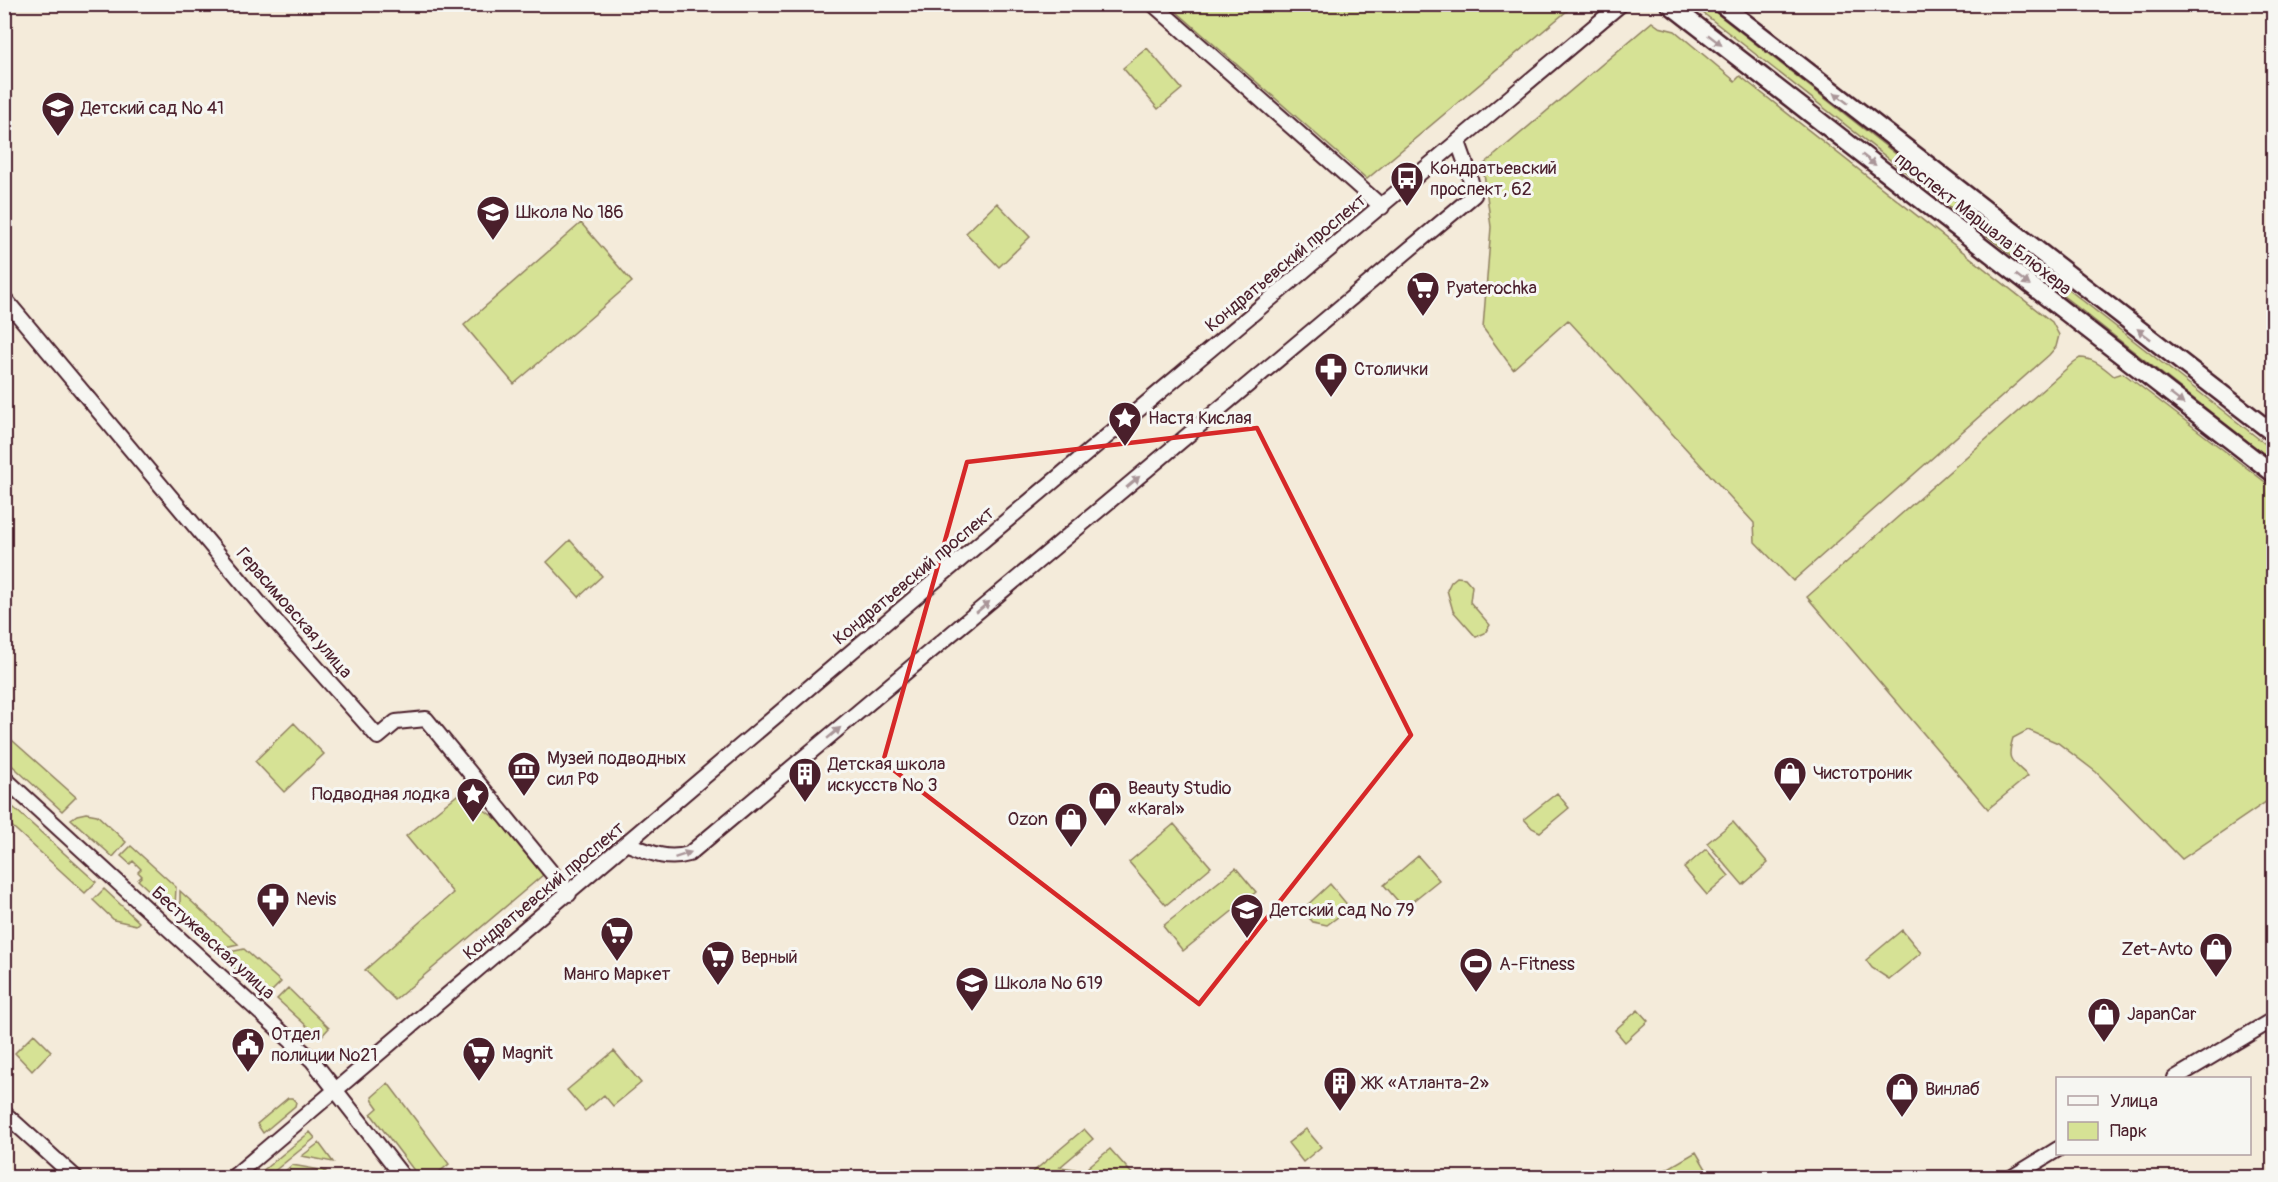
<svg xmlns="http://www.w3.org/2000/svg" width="2278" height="1182" font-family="Pangolin,sans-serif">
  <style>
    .green { fill: #d6e295; stroke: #908060; stroke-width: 1.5 }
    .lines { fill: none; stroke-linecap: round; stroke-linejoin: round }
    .minor-casing { stroke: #4a1f2b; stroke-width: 18 }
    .major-casing { stroke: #4a1f2b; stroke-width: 21 }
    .minor { stroke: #f6f6f2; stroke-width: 14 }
    .major { stroke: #f6f6f2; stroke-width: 16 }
    .oneway { fill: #a99598 }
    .marked { fill: none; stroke: #d62828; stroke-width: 4.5; stroke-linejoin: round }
    .labels { text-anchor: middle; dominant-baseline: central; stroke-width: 6; stroke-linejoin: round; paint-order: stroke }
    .poi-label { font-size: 18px; fill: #4a1f2b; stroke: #f6f6f2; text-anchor: start }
    .street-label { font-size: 18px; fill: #4a1f2b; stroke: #f6f6f2 }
  </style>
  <rect width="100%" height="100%" fill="#f4ebda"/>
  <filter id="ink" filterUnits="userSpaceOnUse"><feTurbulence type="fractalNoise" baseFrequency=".0167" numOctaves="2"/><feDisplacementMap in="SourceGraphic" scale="12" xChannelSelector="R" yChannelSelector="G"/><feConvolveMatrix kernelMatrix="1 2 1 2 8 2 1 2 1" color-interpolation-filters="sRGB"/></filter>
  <g filter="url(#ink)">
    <path class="green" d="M1169 5H1574L1367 179Z
      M1693 5H1706L2273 450V461Z
      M1652 22 1659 27 1675 31 1735 81 1740 76 2052 322 2059 335 2056 347 2049 355 1793 581 1755 542 1754 523 1568 320 1513 369 1483 328 1491 227 1483 165Z
      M1147 48 1182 89 1158 109 1123 68Z
      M997 203 1030 237 999 267 966 233Z
      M581 223 632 282 514 384 464 325Z
      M2080 358C2094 358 2104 368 2114 376L2123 373 2273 488V797L2182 859 2096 772 2058 743 2028 730 2013 738C2006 761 2011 760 2028 776L1988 809 1807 597 2074 362Z
      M570 540 602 576 579 597 547 562Z
      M1457 577 1465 578 1472 586 1470 602 1490 625 1485 633 1476 637 1453 611 1447 590 1451 582Z
      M294 723 324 754 284 792 255 761Z
      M4 733 76 797 62 811 5 759Z
      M461 792 500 822 543 875 395 1000 365 970 453 893 406 836Z
      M1557 793 1569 808 1540 832 1532 828 1524 819Z
      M4 799 96 882 85 893 5 820Z
      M86 813 97 815 126 842 113 857 71 819 77 815Z
      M1733 822 1768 863 1743 885 1707 843Z
      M1174 824 1211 867 1166 905 1129 862Z
      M131 846 176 887 175 907 171 911 138 880 142 876 138 872 141 869 133 861 130 864 121 856Z
      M1706 849 1729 876 1707 895 1684 868Z
      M1418 856 1439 880 1404 908 1384 885Z
      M1236 868 1256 892 1183 951 1163 926Z
      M1330 884 1350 908 1327 925 1313 922 1302 910Z
      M104 889 139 922 136 925 114 920 93 900Z
      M180 891 238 944 220 948 180 912Z
      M1902 930 1921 953 1889 979 1872 968 1866 960Z
      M244 949 281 982 266 997 222 957 225 953Z
      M288 988 329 1028 320 1038 277 999Z
      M1638 1010 1648 1021 1625 1042 1615 1030Z
      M34 1034 51 1051 32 1071 15 1053Z
      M614 1051 641 1083 613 1106 604 1095 585 1111 567 1090Z
      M388 1083 449 1164 433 1177H419L371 1114 378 1108 373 1101 372 1097Z
      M288 1098H292L296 1102 295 1106 263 1133 257 1124Z
      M1084 1129 1093 1139 1060 1167 1075 1169 1090 1177H1027Z
      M1306 1129 1321 1147 1303 1162 1288 1143Z
      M310 1132 315 1138 267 1177H255Z
      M319 1143 333 1162 302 1156Z
      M1110 1149 1135 1177H1097L1088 1167Z
      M1696 1152 1709 1174 1704 1177H1653Z
      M292 1165 326 1171 319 1177H278Z"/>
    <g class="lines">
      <defs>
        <path id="minor" d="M1153 4 1382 207
          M4 298 261 605 378 737 396 722 426 719 569 894
          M4 778 312 1060 404 1178
          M628 844C649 852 666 861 689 854L1474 195 1468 170 1458 142
          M2175 1078 2274 1019
          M4 1113 76 1178
          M232 1178 911 601 1621 4
          M2011 1178 2058 1149"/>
        <path id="major" d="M1669 4 2274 474
          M1721 4 2274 434"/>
      </defs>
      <use href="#minor" class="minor-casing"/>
      <use href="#major" class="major-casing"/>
      <use href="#minor" class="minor"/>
      <use href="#major" class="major"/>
    </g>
    <defs><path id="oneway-solid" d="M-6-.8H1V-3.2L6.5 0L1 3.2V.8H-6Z" transform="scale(1.5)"/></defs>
    <g class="oneway">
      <use href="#oneway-solid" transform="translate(1715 40) rotate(38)"/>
      <use href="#oneway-solid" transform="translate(1841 98) rotate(-142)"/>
      <use href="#oneway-solid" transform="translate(1869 160) rotate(38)"/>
      <use href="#oneway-solid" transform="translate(2023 280) rotate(38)"/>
      <use href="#oneway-solid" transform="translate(2144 334) rotate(-142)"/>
      <use href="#oneway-solid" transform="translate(2177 399) rotate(38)"/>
      <use href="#oneway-solid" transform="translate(1133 482) rotate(-40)"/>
      <use href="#oneway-solid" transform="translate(983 607) rotate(-40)"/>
      <use href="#oneway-solid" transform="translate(834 733) rotate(-40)"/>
      <use href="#oneway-solid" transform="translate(683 855) rotate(-19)"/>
    </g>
  </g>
  <path class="marked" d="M1257 428 1411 735 1199 1004 883 762 967 462Z"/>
  <defs>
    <symbol id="school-pin" viewBox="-11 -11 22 30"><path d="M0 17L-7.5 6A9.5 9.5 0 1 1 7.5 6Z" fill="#4a1f2b" stroke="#f6f6f2"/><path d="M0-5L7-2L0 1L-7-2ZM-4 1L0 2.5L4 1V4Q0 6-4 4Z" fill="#fff"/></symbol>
    <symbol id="bus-pin" viewBox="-11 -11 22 30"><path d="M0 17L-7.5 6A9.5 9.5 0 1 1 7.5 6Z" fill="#4a1f2b" stroke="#f6f6f2"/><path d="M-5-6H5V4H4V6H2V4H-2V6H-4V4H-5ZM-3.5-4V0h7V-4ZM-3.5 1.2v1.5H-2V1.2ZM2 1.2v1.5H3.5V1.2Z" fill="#fff"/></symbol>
    <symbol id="supermarket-pin" viewBox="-11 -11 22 30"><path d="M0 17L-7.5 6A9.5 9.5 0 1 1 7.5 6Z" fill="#4a1f2b" stroke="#f6f6f2"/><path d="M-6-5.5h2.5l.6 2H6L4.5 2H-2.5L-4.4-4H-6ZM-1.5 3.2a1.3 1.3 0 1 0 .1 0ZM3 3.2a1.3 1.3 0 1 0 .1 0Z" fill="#fff"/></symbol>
    <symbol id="pharmacy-pin" viewBox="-11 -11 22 30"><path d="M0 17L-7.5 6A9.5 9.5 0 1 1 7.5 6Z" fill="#4a1f2b" stroke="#f6f6f2"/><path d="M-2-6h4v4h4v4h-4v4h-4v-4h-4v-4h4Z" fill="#fff"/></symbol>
    <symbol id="sight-pin" viewBox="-11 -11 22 30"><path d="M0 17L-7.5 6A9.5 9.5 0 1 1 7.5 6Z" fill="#4a1f2b" stroke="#f6f6f2"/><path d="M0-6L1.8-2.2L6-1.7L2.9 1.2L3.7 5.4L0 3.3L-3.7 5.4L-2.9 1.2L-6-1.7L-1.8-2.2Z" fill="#fff"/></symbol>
    <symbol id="museum-pin" viewBox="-11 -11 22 30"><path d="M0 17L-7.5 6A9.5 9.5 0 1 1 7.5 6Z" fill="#4a1f2b" stroke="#f6f6f2"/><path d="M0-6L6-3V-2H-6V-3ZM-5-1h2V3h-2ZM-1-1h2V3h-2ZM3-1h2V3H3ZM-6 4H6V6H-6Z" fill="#fff"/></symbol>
    <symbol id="shop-pin" viewBox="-11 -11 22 30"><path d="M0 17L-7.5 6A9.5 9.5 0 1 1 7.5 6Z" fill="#4a1f2b" stroke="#f6f6f2"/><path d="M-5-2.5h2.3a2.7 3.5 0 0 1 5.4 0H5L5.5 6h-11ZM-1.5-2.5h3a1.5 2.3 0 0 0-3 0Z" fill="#fff"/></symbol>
    <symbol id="building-pin" viewBox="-11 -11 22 30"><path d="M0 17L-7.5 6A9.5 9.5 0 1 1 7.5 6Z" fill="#4a1f2b" stroke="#f6f6f2"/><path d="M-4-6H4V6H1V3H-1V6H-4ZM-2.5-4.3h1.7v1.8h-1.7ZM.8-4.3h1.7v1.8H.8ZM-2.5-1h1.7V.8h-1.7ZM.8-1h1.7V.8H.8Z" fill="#fff"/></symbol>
    <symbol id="stadium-pin" viewBox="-11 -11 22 30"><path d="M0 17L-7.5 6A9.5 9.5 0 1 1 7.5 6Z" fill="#4a1f2b" stroke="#f6f6f2"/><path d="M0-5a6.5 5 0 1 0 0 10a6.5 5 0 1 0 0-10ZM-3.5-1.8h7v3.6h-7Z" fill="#fff"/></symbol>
    <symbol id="civic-pin" viewBox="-11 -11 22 30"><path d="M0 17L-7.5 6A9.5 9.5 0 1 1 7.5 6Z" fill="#4a1f2b" stroke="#f6f6f2"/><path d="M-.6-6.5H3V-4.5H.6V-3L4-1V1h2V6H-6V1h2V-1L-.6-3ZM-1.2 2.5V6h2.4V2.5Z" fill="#fff"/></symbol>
  </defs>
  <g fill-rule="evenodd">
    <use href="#school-pin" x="39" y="89" width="38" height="52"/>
    <use href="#bus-pin" x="1388" y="159" width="38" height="52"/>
    <use href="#school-pin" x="474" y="193" width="38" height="52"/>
    <use href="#supermarket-pin" x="1404" y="269" width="38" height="52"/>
    <use href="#pharmacy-pin" x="1312" y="350" width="38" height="52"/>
    <use href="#sight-pin" x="1106" y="399" width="38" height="52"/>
    <use href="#museum-pin" x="505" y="749" width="38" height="52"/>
    <use href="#shop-pin" x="1771" y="754" width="38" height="52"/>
    <use href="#building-pin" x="786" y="755" width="38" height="52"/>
    <use href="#sight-pin" x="454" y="775" width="38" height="52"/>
    <use href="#shop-pin" x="1086" y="779" width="38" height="52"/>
    <use href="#shop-pin" x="1052" y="800" width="38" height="52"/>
    <use href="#pharmacy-pin" x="254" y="880" width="38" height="52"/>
    <use href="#school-pin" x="1228" y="891" width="38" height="52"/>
    <use href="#supermarket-pin" x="598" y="914" width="38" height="52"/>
    <use href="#shop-pin" x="2197" y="930" width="38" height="52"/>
    <use href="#supermarket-pin" x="699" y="938" width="38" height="52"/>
    <use href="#stadium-pin" x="1457" y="945" width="38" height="52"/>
    <use href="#school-pin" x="953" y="964" width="38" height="52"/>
    <use href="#shop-pin" x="2085" y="995" width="38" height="52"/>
    <use href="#civic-pin" x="229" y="1025" width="38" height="52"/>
    <use href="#supermarket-pin" x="460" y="1034" width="38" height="52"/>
    <use href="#building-pin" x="1321" y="1064" width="38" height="52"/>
    <use href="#shop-pin" x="1883" y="1070" width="38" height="52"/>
  </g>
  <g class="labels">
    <g class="poi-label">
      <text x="81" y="108">Детский сад № 41</text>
      <text x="1430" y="168">Кондратьевский<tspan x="1430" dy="21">проспект, 62</tspan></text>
      <text x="516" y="212">Школа № 186</text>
      <text x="1446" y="288">Pyaterochka</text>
      <text x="1354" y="369">Столички</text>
      <text x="1148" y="418">Настя Кислая</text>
      <text x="547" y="758">Музей подводных<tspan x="547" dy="21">сил РФ</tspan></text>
      <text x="828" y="764">Детская школа<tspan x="828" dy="21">искусств № 3</tspan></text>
      <text x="1813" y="773">Чистотроник</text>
      <text x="1128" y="788">Beauty Studio<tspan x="1128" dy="21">«Karal»</tspan></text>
      <text x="450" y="794" text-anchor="end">Подводная лодка</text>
      <text x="1048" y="819" text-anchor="end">Ozon</text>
      <text x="296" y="899">Nevis</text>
      <text x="1270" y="910">Детский сад № 79</text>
      <text x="2193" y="949" text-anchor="end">Zet-Avto</text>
      <text x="741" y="957">Верный</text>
      <text x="1499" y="964">A-Fitness</text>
      <text x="617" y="974" text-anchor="middle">Манго Маркет</text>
      <text x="995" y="983">Школа № 619</text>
      <text x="2127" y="1014">JapanCar</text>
      <text x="271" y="1034">Отдел<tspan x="271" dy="21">полиции №21</tspan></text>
      <text x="502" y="1053">Magnit</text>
      <text x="1363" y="1083">ЖК «Атланта-2»</text>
      <text x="1925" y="1089">Винлаб</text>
    </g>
    <g class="street-label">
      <text transform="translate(1983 224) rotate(38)">проспект Маршала Блюхера</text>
      <text transform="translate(1286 263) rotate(-40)">Кондратьевский проспект</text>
      <text transform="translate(914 576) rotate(-40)">Кондратьевский проспект</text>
      <text transform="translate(294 613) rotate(49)">Герасимовская улица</text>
      <text transform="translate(544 891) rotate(-40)">Кондратьевский проспект</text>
      <text transform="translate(213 943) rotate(42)">Бестужевская улица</text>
    </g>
  </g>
  <rect width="2278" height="1182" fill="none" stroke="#f6f6f2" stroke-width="24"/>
  <rect x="12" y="12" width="2254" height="1158" fill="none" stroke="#4a1f2b" stroke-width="2" filter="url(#ink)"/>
  <rect x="2056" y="1077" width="195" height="78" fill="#f6f6f2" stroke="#b1a0a2" stroke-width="1.5"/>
  <rect x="2068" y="1096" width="30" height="9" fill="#f6f6f2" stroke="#b1a0a2" stroke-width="1.5"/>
  <text x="2110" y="1107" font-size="18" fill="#4a1f2b">Улица</text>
  <rect x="2068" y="1122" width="30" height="18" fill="#d6e295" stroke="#b1a0a2" stroke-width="1.5"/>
  <text x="2110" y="1137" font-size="18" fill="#4a1f2b">Парк</text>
</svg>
